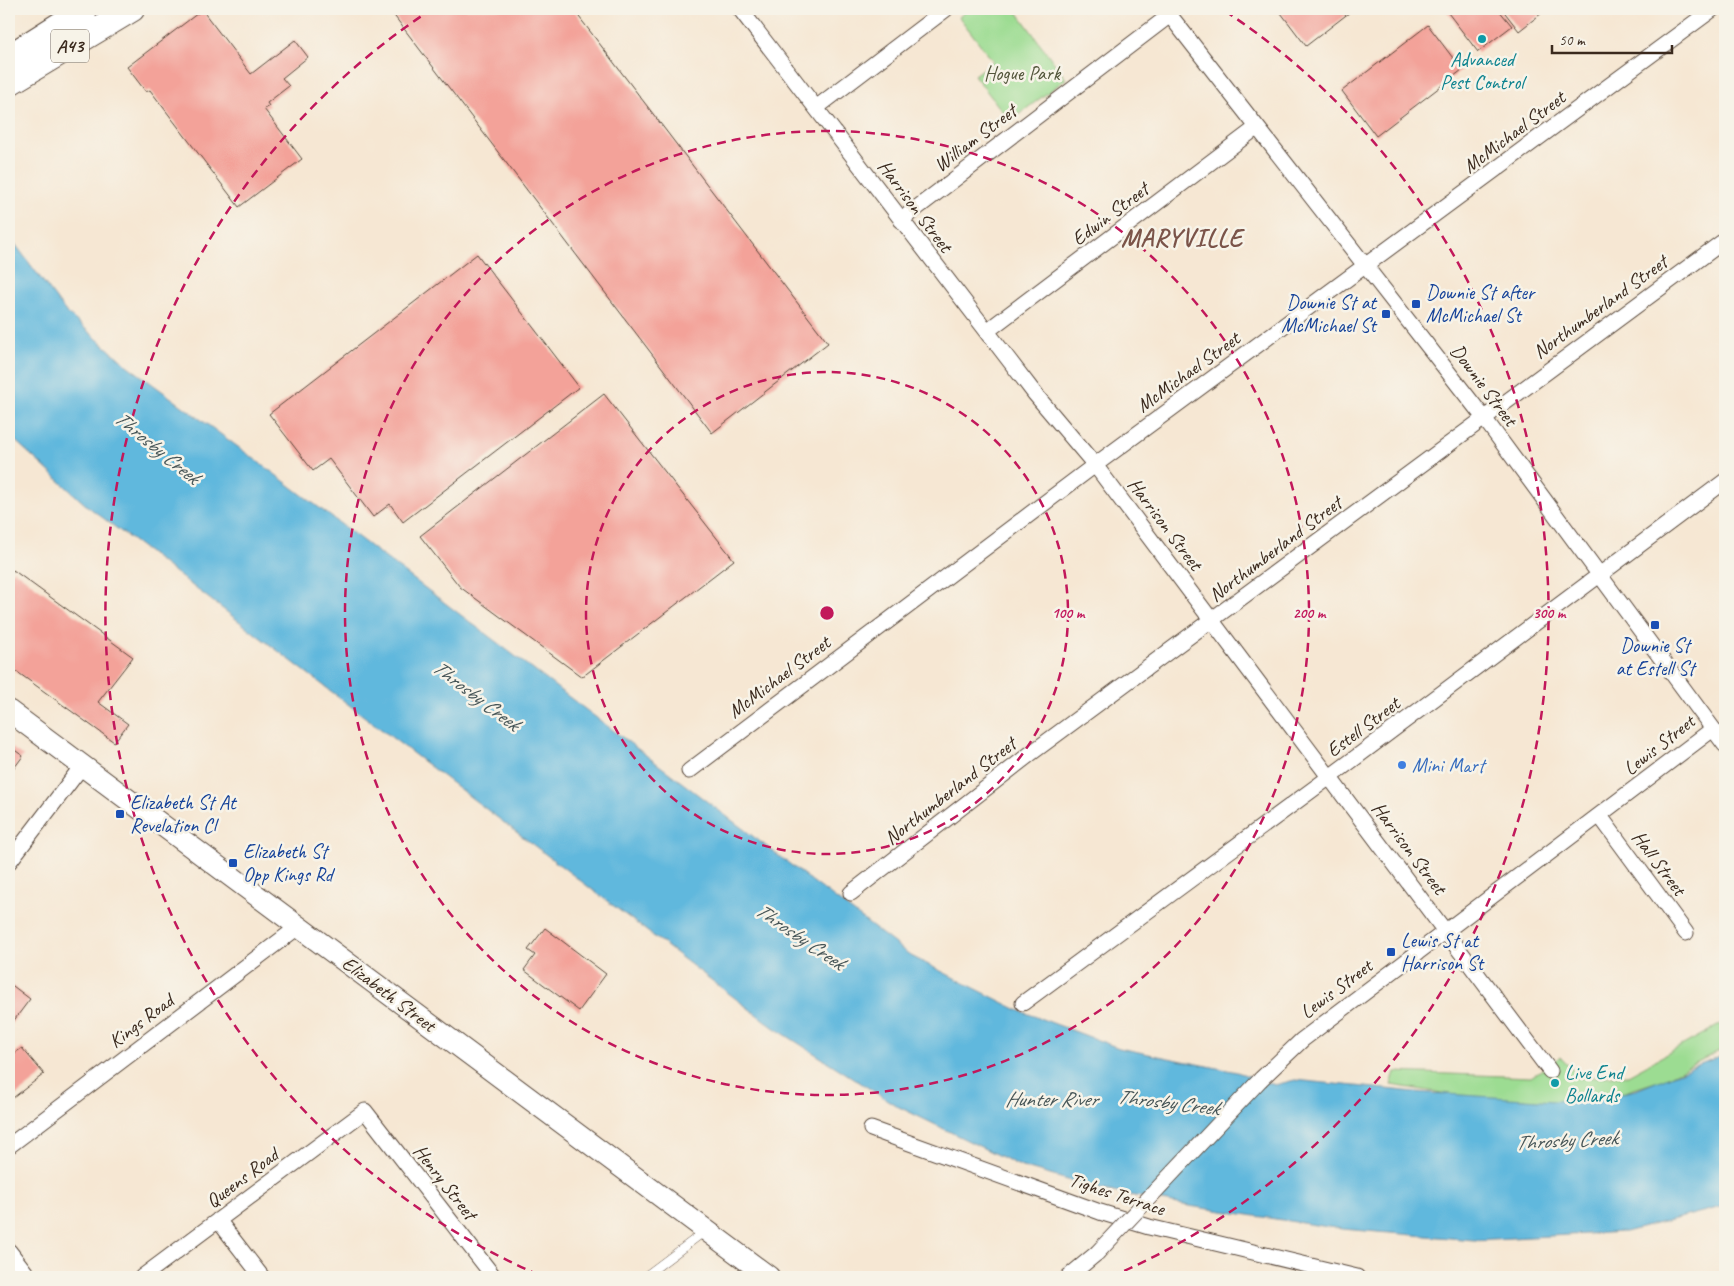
<svg xmlns="http://www.w3.org/2000/svg" width="1734" height="1286" font-family="Caveat,sans-serif">
  <style>
    .green { fill: #9cdc92; stroke: #6c8358 }
    .water { fill: #60b8dd; stroke: #4e717e }
    .building { fill: #f3a299 }
    .lines { fill: none; stroke-linecap: round; stroke-linejoin: round }
    .service-casing { stroke: #574639; stroke-width: 9 }
    .minor-casing { stroke: #574639; stroke-width: 17 }
    .secondary-casing { stroke: #574639; stroke-width: 23 }
    .trunk-casing { stroke: #574639; stroke-width: 27 }
    .service { stroke: #fff; stroke-width: 8 }
    .minor { stroke: #fff; stroke-width: 15 }
    .secondary { stroke: #fff; stroke-width: 21 }
    .trunk { stroke: #fff; stroke-width: 25 }
    .minor-bridge-casing { stroke: #574639; stroke-width: 17; stroke-linecap: butt }
    .minor-bridge { stroke: #fff; stroke-width: 15 }
    .ring { fill: none; stroke: #c2185b; stroke-width: 2.5; stroke-dasharray: 9 6 }
    .culture-dot { fill: #0f9aa8; stroke: #f7f3e8; stroke-width: 2 }
    .transit-dot { fill: #1a4fb4; stroke: #f7f3e8; stroke-width: 2 }
    .shop-dot { fill: #3f7fe0; stroke: #f7f3e8; stroke-width: 2 }
    .labels { text-anchor: middle; dominant-baseline: central; stroke-width: 5; stroke-linejoin: round; paint-order: stroke }
    .shield { fill: #f7f3e8; stroke: #73665b; stroke-width: 1 }
    .shield-label { font-size: 19px; font-weight: bold; fill: #3b2a1e }
    .culture-label { font-size: 20px; fill: #0d838f; stroke: #f7f3e8 }
    .park-label { font-size: 20px; fill: #53563b; stroke: #f7f3e8 }
    .street-label { font-size: 20px; fill: #3b2a1e; stroke: #f7f3e8 }
    .transit-label { font-size: 20px; fill: #164399; stroke: #f7f3e8; text-anchor: start }
    .shop-label { font-size: 20px; fill: #366cbe; stroke: #f7f3e8; text-anchor: start }
    .water-label { font-size: 21px; font-style: italic; fill: #465557; stroke: #f7f3e8 }
    .district-label { font-size: 25px; font-weight: bold; letter-spacing: 1px; fill: #7b5449; stroke: #f7f3e8 }
    .centre { fill: #c2185b; stroke: #f7f3e8; stroke-width: 2.5 }
    .ring-label { font-size: 15px; text-anchor: middle; font-weight: bold; fill: #c2185b; stroke: #f7f3e8; stroke-width: 5; stroke-linejoin: round; paint-order: stroke }
  </style>
  <rect width="100%" height="100%" fill="#f7f3e8"/>
  <filter id="ink" filterUnits="userSpaceOnUse"><feTurbulence type="fractalNoise" baseFrequency=".02" numOctaves="2"/><feDisplacementMap in="SourceGraphic" scale="10" xChannelSelector="R" yChannelSelector="G"/><feConvolveMatrix kernelMatrix="1 2 1 2 8 2 1 2 1" color-interpolation-filters="sRGB"/></filter>
  <filter id="wash" filterUnits="userSpaceOnUse"><feTurbulence type="fractalNoise" baseFrequency=".0096" numOctaves="4" result="noise"/><feDisplacementMap in="SourceGraphic" scale="20" xChannelSelector="R" yChannelSelector="G"/><feGaussianBlur stdDeviation="1.12" result="paint"/><feColorMatrix in="noise" values="0 0 0 0 0 0 0 0 0 0 0 0 0 0 0 0 0 1.4 0 .05"/><feComposite in="paint" operator="in"/></filter>
  <g filter="url(#wash)">
    <rect width="100%" height="100%" fill="#f6e7d3"/>
    <path class="green" d="M969 9H1015L1066 79 1010 121 974 75 993 61 959 17Z
      M1725 1022V1048L1662 1080 1600 1100 1532 1105 1525 1099 1488 1100 1391 1085 1395 1072 1531 1077 1560 1057 1580 1078 1628 1075Z"/>
    <path class="water" d="M9 236 66 312 128 366 272 472 911 956 1018 1010 1119 1048 1237 1072 1275 1085 1295 1080 1415 1092 1555 1101 1608 1096 1636 1090 1725 1054V1206L1625 1232 1474 1240 1342 1229 1189 1206 1103 1190 1022 1167 897 1106 773 1027 86 505 9 435Z"/>
    <g id="blocks">
      <path class="building" d="M389 9H573L828 343 712 433Z
        M1278 9H1354L1306 46Z
        M1445 9H1498L1512 26 1478 52Z
        M1502 9H1547L1519 31Z
        M202 10 251 74 295 40 308 57 282 78 289 86 267 103 269 106 264 109 302 159 239 207 150 90 146 92 127 67Z
        M1428 25 1462 70 1376 136 1342 91Z
        M477 254 579 387 403 522 390 504 373 517 329 459 313 471 269 414Z
        M604 394 734 560 582 677 460 587 420 536Z
        M13 570 133 657 98 702 128 724 114 742 9 666V577Z
        M9 746 23 756 9 775Z
        M545 928 606 974 579 1011 524 970 535 955 528 950Z
        M9 983 30 999 9 1027Z
        M22 1048 44 1074 9 1101V1057Z"/>
    </g>
  </g>
  <g filter="url(#ink)">
    <use href="#blocks" fill-opacity="0" stroke="#574639" stroke-width="1"/>
    <g class="lines">
      <defs>
        <path id="service" d="M644 1277 704 1232"/>
        <path id="minor" d="M740 9 1035 394 1095 465 1550 1071
          M1165 9 1484 418 1725 745
          M816 108 946 9
          M901 220 1170 15
          M987 331 1256 128
          M689 771 1095 465 1713 9
          M1600 816 1686 933
          M9 862 82 766
          M851 893 1030 754 1725 240
          M1023 1003 1331 776 1725 481
          M1261 1079 1302 1040 1713 729
          M871 1129 1100 1212 1149 1227 1357 1277
          M9 1146 298 927
          M218 1220 262 1277
          M9 1251 29 1277
          M142 1277 365 1111 494 1277
          M1068 1277 1097 1253"/>
        <path id="secondary" d="M9 711 769 1277"/>
        <path id="trunk" d="M9 57 85 9
          M9 83 132 9"/>
      </defs>
      <use href="#service" class="service-casing"/>
      <use href="#minor" class="minor-casing"/>
      <use href="#secondary" class="secondary-casing"/>
      <use href="#trunk" class="trunk-casing"/>
      <use href="#service" class="service"/>
      <use href="#minor" class="minor"/>
      <use href="#secondary" class="secondary"/>
      <use href="#trunk" class="trunk"/>
      <defs>
        <path id="minor-bridge" d="M1097 1253 1261 1079"/>
      </defs>
      <use href="#minor-bridge" class="minor-bridge-casing"/>
      <use href="#minor-bridge" class="minor-bridge"/>
    </g>
  </g>
  <g class="ring">
    <circle cx="827" cy="613" r="241"/>
    <circle cx="827" cy="613" r="482"/>
    <path d="M539 1275A722 722 0 0 1 429 11M1225 11A722 722 0 0 1 1115 1275"/>
  </g>
  <g class="culture-dot">
    <circle cx="1482" cy="39" r="5"/>
    <circle cx="1555" cy="1083" r="5"/>
  </g>
  <g class="transit-dot">
    <rect x="1411" y="299" width="10" height="10" rx="2.5"/>
    <rect x="1381" y="309" width="10" height="10" rx="2.5"/>
    <rect x="1650" y="620" width="10" height="10" rx="2.5"/>
    <rect x="115" y="809" width="10" height="10" rx="2.5"/>
    <rect x="228" y="858" width="10" height="10" rx="2.5"/>
    <rect x="1386" y="947" width="10" height="10" rx="2.5"/>
  </g>
  <circle class="shop-dot" cx="1402" cy="765" r="5"/>
  <g class="labels">
    <rect class="shield" x="51" y="29.5" width="38" height="33" rx="4"/>
    <g class="shield-label">
      <text x="70" y="46">A43</text>
    </g>
    <g class="culture-label">
      <text x="1482" y="59">Advanced<tspan x="1482" dy="23">Pest Control</tspan></text>
      <text x="1565" y="1072" text-anchor="start">Live End<tspan x="1565" dy="23">Bollards</tspan></text>
    </g>
    <g class="park-label">
      <text x="1022" y="73">Hogue Park</text>
    </g>
    <g class="street-label">
      <text transform="translate(1514 132) rotate(-37)">McMichael Street</text>
      <text transform="translate(975 138) rotate(-37)">William Street</text>
      <text transform="translate(915 206) rotate(53)">Harrison Street</text>
      <text transform="translate(1110 214) rotate(-37)">Edwin Street</text>
      <text transform="translate(1600 307) rotate(-36)">Northumberland Street</text>
      <text transform="translate(1188 372) rotate(-36)">McMichael Street</text>
      <text transform="translate(1484 385) rotate(53)">Downie Street</text>
      <text transform="translate(1165 524) rotate(53)">Harrison Street</text>
      <text transform="translate(1275 549) rotate(-37)">Northumberland Street</text>
      <text transform="translate(779 677) rotate(-37)">McMichael Street</text>
      <text transform="translate(1363 727) rotate(-37)">Estell Street</text>
      <text transform="translate(1659 745) rotate(-38)">Lewis Street</text>
      <text transform="translate(950 791) rotate(-38)">Northumberland Street</text>
      <text transform="translate(1409 848) rotate(53)">Harrison Street</text>
      <text transform="translate(1659 863) rotate(53)">Hall Street</text>
      <text transform="translate(1336 989) rotate(-37)">Lewis Street</text>
      <text transform="translate(389 994) rotate(37)">Elizabeth Street</text>
      <text transform="translate(141 1021) rotate(-37)">Kings Road</text>
      <text transform="translate(242 1178) rotate(-37)">Queens Road</text>
      <text transform="translate(445 1182) rotate(52)">Henry Street</text>
      <text transform="translate(1117 1194) rotate(18)">Tighes Terrace</text>
    </g>
    <g class="transit-label">
      <text x="1426" y="292">Downie St after<tspan x="1426" dy="23">McMichael St</tspan></text>
      <text x="1376" y="302" text-anchor="end">Downie St at<tspan x="1376" dy="23">McMichael St</tspan></text>
      <text x="1655" y="645" text-anchor="middle">Downie St<tspan x="1655" dy="23">at Estell St</tspan></text>
      <text x="130" y="802">Elizabeth St At<tspan x="130" dy="23">Revelation Cl</tspan></text>
      <text x="243" y="851">Elizabeth St<tspan x="243" dy="23">Opp Kings Rd</tspan></text>
      <text x="1401" y="940">Lewis St at<tspan x="1401" dy="23">Harrison St</tspan></text>
    </g>
    <g class="shop-label">
      <text x="1412" y="765">Mini Mart</text>
    </g>
    <g class="water-label">
      <text transform="translate(157 447) rotate(39)">Throsby Creek</text>
      <text transform="translate(476 695) rotate(37)">Throsby Creek</text>
      <text transform="translate(800 936) rotate(34)">Throsby Creek</text>
      <text x="1051" y="1099">Hunter River</text>
      <text transform="translate(1168 1102) rotate(7)">Throsby Creek</text>
      <text transform="translate(1566 1140) rotate(-3)">Throsby Creek</text>
    </g>
    <g class="district-label">
      <text x="1182" y="238">MARYVILLE</text>
    </g>
  </g>
  <circle cx="827" cy="613" r="8" class="centre"/>
  <g class="ring-label">
    <text x="1068" y="618">100 m</text>
    <text x="1309" y="618">200 m</text>
    <text x="1549" y="618">300 m</text>
  </g>
  <rect width="1734" height="1286" fill="none" stroke="#f7f3e8" stroke-width="30"/>
  <path d="M1552 45v8h120v-8" fill="none" stroke="#3b2a1e" stroke-width="2.5"/>
  <text x="1559" y="45" font-size="15" fill="#3b2a1e" stroke="#f7f3e8" stroke-width="4" paint-order="stroke">50 m</text>
</svg>
